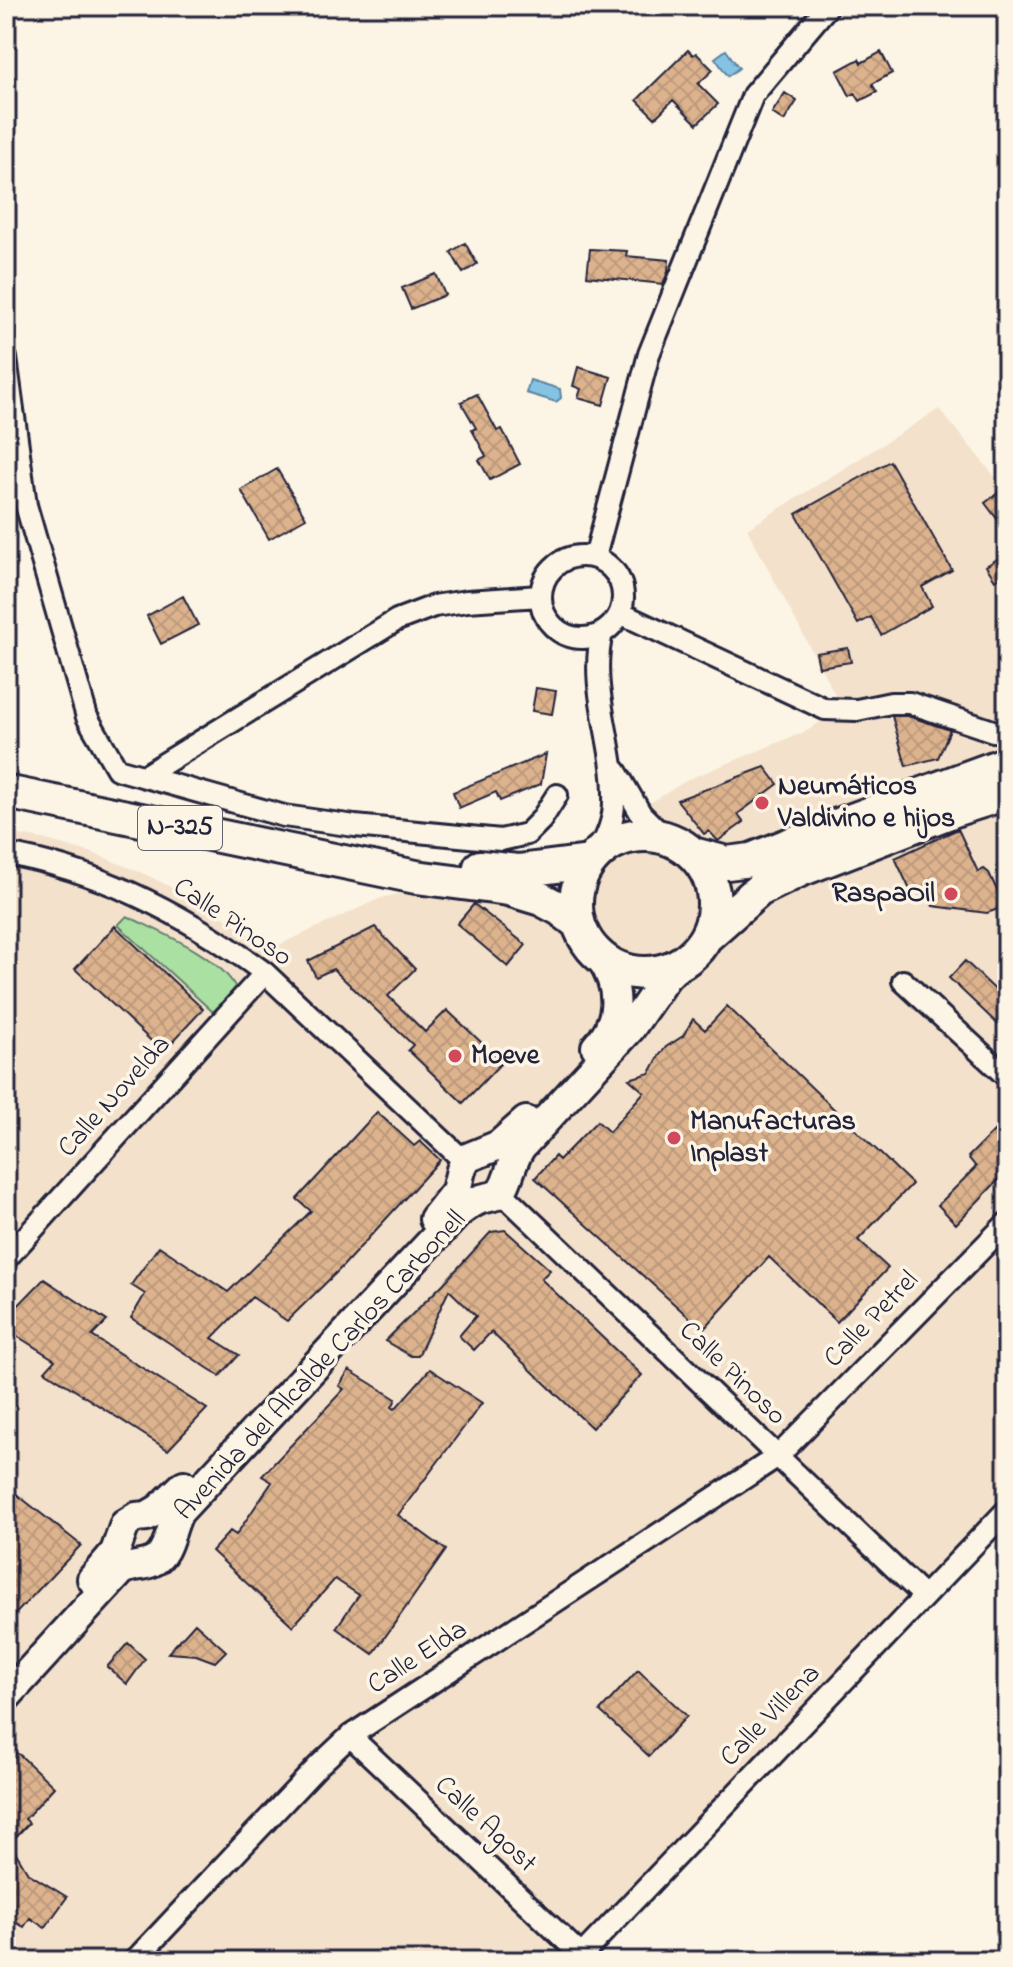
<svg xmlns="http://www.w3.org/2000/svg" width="1013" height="1967" font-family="'Indie Flower',sans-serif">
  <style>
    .built { fill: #f3e1cb }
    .grass { fill: #abe0a3; stroke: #66816f; stroke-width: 2 }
    .water { fill: url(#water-ripples); stroke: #5d83a1; stroke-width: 2 }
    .building { fill: url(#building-cross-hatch); stroke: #22223b; stroke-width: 2 }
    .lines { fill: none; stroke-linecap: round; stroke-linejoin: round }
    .minor-casing { stroke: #22223b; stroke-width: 26 }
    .secondary-casing { stroke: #22223b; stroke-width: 34 }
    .trunk-casing { stroke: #22223b; stroke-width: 38 }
    .minor { stroke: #fcf5e5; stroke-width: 20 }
    .secondary { stroke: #fcf5e5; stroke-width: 28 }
    .trunk { stroke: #fcf5e5; stroke-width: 32 }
    .poi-dot { fill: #d1495b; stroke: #fcf5e5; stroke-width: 3 }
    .labels { text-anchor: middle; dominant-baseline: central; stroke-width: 7; stroke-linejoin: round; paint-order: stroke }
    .shield { fill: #fcf5e5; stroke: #63616e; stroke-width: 2 }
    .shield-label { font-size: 26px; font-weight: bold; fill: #22223b }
    .poi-label { font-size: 28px; font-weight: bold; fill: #22223b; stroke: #fcf5e5; text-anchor: start }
    .street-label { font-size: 28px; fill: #22223b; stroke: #fcf5e5 }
  </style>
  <defs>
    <pattern id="water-ripples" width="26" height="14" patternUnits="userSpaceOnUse" patternTransform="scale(2)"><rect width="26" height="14" fill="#85c3e5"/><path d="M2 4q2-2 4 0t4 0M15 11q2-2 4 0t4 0" fill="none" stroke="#73a7c5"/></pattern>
    <pattern id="building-cross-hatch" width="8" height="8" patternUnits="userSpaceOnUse" patternTransform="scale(2)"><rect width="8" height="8" fill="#ddb38e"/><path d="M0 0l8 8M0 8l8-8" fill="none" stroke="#bd9a7b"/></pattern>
  </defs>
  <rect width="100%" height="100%" fill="#fcf5e5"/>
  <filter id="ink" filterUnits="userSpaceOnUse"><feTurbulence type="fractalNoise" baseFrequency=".0125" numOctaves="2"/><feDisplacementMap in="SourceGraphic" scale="16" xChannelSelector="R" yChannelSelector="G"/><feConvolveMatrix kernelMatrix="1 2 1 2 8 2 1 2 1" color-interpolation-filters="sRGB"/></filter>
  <g filter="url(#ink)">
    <path class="built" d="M939 409 1007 491V1510L576 1961H6V833L43 839 93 853 149 876 202 903 264 944H281L381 898 572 855 589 846 601 833 689 779 809 730 841 706 747 529Z"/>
    <path class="grass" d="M127 916C159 932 219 955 236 988L213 1012 118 925Z"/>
    <path class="water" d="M726 50 739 68 728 76 715 58Z
      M530 380 560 389 561 398 556 402 526 393Z"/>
    <path class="building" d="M688 50 693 55 696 53 713 70 698 84 718 104 697 124 673 100 655 118 637 100Z
      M881 52 892 73 872 84 877 92 860 101 855 93 850 96 837 71 859 59 861 63Z
      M785 93 797 101 784 121 772 113Z
      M465 243 477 264 463 273 451 252Z
      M590 249 627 251 626 256 669 260 668 272 663 284 587 276Z
      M436 274 445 295 411 309 402 288Z
      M578 367 611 377 603 405 578 398 581 389 573 386Z
      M477 394 497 431 502 429 520 464 490 480 479 460 486 456 472 430 476 428 461 402Z
      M890 461 952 570 922 587 932 606 881 635 871 617 858 624 796 514Z
      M277 469 306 518 269 539 241 490Z
      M998 493 1007 506V532L985 503Z
      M1007 553V573L995 580 986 566Z
      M183 596 198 625 161 644 147 616Z
      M848 648 851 662 819 667 816 653Z
      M536 688 556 691 552 714 532 711Z
      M892 716H908L950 730 938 758 906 766Z
      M546 754 541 784 500 801 496 792 459 808 453 792Z
      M765 767 778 784 738 814 744 822 718 841 709 831 704 834 677 800Z
      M958 829 978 872 984 869 989 873 1001 899V908L987 913 933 906 928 898 923 900 918 889 911 892 895 858Z
      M474 904 526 945 508 967 457 924Z
      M115 926 203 1009 163 1052 75 969Z
      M375 927 415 969 388 996 425 1032 447 1010 502 1062 463 1103 408 1050 413 1045 333 969 316 977 308 961Z
      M965 961 1007 1001V1033L949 978Z
      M727 1006 912 1184 858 1240 888 1268 837 1322 769 1257 703 1330 535 1178 555 1156 559 1160 597 1121 609 1132 644 1092 629 1079 650 1073 659 1056 666 1047 683 1036 693 1019 705 1030Z
      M377 1112 414 1146 420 1141 440 1160 342 1267 287 1321 252 1297 212 1338 239 1355 220 1376 131 1318 145 1294 131 1285 159 1246 228 1292 311 1211 297 1199Z
      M1007 1118V1171L956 1224 938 1205 976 1167 968 1157Z
      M505 1230 550 1270 541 1279 642 1375 592 1428 491 1332 474 1350 459 1336 476 1316 449 1290 418 1356H411L385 1341 443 1284 491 1232Z
      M44 1279 107 1321 92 1336 207 1409 168 1450 45 1371 55 1360 6 1329V1318Z
      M430 1369 482 1403 398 1515 446 1550 373 1654 336 1628 359 1595 335 1579 293 1626 212 1551 230 1531 236 1535 272 1482 262 1476 344 1389 339 1386 349 1370 396 1399 392 1407 395 1409Z
      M15 1493 81 1545 6 1624V1502Z
      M195 1623 226 1651 215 1662 196 1655 168 1653Z
      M128 1643 145 1659 127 1684 107 1667Z
      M638 1670 687 1716 649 1756 600 1711Z
      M6 1748 20 1755 54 1787 25 1819 29 1823 10 1843 28 1873 67 1897 45 1928 30 1918 24 1927 15 1922 6 1932Z"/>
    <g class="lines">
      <defs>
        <path id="minor" d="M6 358 26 505 87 717 117 769 284 816 355 826 501 840 527 834 541 820 557 795
          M541 597a41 41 0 1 1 82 0a41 41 0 1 1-82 0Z
          M595 557 649 354 753 95 828 6
          M620 613 825 709 857 710 891 703H910L993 731 1007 732
          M616 771 641 814 662 835
          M144 776 397 620 434 606 467 601 540 596
          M600 850C607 835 614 820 614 802 616 745 588 689 602 633
          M6 854C101 870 188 916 265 973L464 1161
          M903 981 1007 1077
          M501 1192 924 1596
          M6 1259 265 973
          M350 1736 581 1955
          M134 1961 318 1766 350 1736 778 1456 1007 1223
          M576 1961 1007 1510"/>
        <path id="secondary" d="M596 1047C621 1021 621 988 601 958
          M434 1219 456 1191 461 1170 467 1158 499 1145 526 1121
          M92 1579 115 1552 125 1524 136 1517 147 1516 159 1509 184 1485
          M6 1697 121 1571C132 1564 141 1567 152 1562 169 1555 170 1527 179 1512L458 1213C465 1208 472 1202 481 1199 487 1197 493 1198 499 1193 508 1186 511 1161 521 1147L630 1029 666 977 679 964"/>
        <path id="trunk" d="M6 792 416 877 508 889 541 899 560 909 578 923
          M576 904a69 69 0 1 1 138 0a69 69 0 1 1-138 0Z
          M693 854 727 863 751 860 841 824 1007 763
          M480 867 518 871 589 862
          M708 935 759 890 800 870 957 809 1007 793"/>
      </defs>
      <use href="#minor" class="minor-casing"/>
      <use href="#secondary" class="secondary-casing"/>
      <use href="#trunk" class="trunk-casing"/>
      <use href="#minor" class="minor"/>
      <use href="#secondary" class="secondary"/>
      <use href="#trunk" class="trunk"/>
    </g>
  </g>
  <g class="poi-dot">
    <circle cx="762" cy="803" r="8"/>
    <circle cx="951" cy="894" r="8"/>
    <circle cx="455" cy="1056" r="8"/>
    <circle cx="674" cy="1138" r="8"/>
  </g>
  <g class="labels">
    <rect class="shield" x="138" y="806" width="84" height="44" rx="6"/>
    <g class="shield-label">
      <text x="180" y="828">N-325</text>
    </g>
    <g class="poi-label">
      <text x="778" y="787">Neumáticos<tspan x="778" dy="32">Valdivino e hijos</tspan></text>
      <text x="935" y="894" text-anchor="end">RaspaOil</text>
      <text x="471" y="1056">Moeve</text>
      <text x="690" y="1122">Manufacturas<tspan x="690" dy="32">Inplast</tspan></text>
    </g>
    <g class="street-label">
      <text transform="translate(232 923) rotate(34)">Calle Pinoso</text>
      <text transform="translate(115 1097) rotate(-48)">Calle Novelda</text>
      <text transform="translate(872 1320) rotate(-46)">Calle Petrel</text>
      <text transform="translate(321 1366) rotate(-47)">Avenida del Alcalde Carlos Carbonell</text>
      <text transform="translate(732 1374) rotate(44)">Calle Pinoso</text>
      <text transform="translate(418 1658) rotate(-33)">Calle Elda</text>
      <text transform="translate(771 1716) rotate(-46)">Calle Villena</text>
      <text transform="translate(485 1825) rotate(43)">Calle Agost</text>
    </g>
  </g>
  <rect width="1013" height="1967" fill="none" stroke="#fcf5e5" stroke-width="32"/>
  <rect x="16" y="16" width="981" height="1935" fill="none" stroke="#22223b" stroke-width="3" filter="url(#ink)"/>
</svg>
